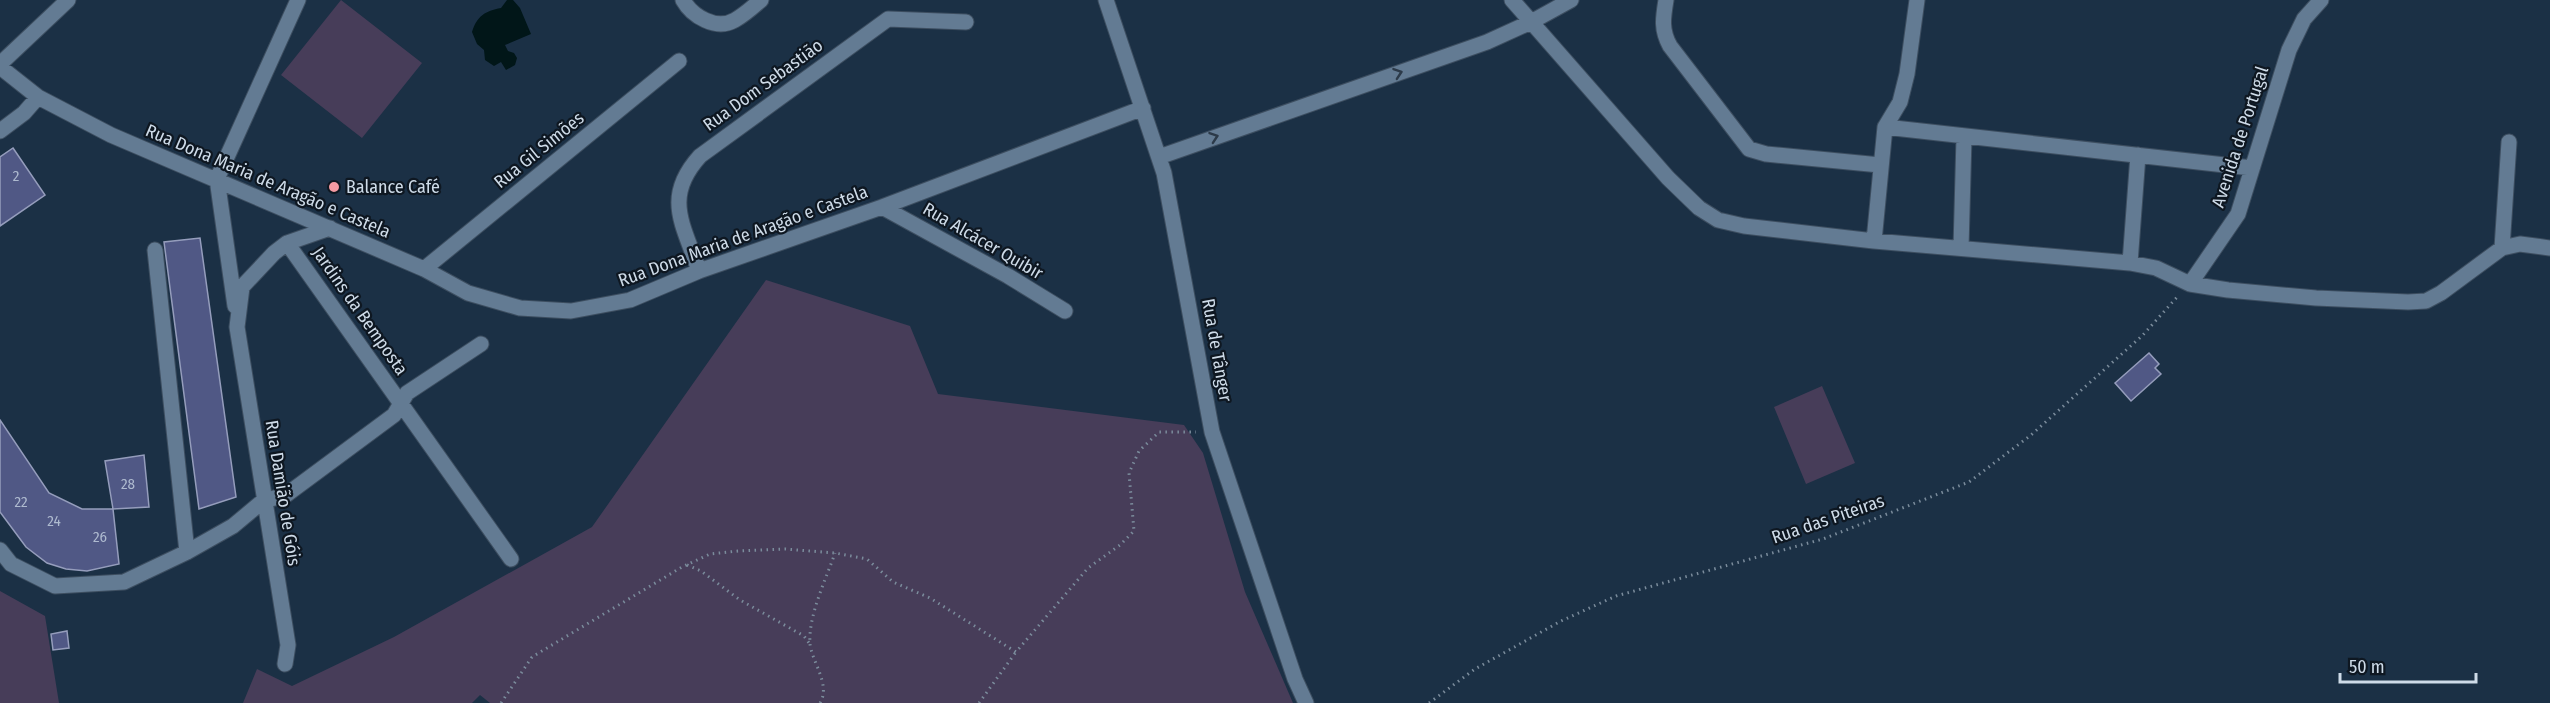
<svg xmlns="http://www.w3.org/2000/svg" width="2550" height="703" font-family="'Fira Sans Condensed',sans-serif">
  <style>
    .green { fill: #473d59 }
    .water { fill: #011618 }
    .building { fill: #505885; stroke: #959dbc; stroke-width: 1.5 }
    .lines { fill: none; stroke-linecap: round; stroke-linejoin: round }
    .minor-casing { stroke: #3d4e60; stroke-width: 17 }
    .path { stroke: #7b8c9c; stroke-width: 3; stroke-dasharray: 1.5 4.5; stroke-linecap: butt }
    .minor { stroke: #637b93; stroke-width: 15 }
    .oneway { stroke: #2c3a49 }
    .poi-dot { fill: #f49aa2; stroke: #0e1721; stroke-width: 2 }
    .labels { text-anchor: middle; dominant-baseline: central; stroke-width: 4.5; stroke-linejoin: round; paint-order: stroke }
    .number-label { font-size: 15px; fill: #aebacf }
    .street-label { font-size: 18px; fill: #cedbe8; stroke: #0e1721 }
    .poi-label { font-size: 18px; fill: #cedbe8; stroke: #0e1721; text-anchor: start }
  </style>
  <rect width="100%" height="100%" fill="#1b3045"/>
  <path class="green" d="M341 0 422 63 362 138 281 75Z
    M766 280 910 326 938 394 1184 425 1203 453 1245 592 1293 703H490L480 695 472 703H243L257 669 292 686 394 637 592 527Z
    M1822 386 1855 463 1806 484 1774 407Z
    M0 591 45 616 59 703H0Z"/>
  <path class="water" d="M507 0H513L520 8 531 34 505 45 508 51 514 53 517 58 515 65 506 70 501 62 494 66 485 60 484 50 477 44 472 32C477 16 485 11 501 8Z"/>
  <path class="building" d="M13 148 45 195 0 226V157Z
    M200 238 236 497 199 509 164 242Z
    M2149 353 2159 364 2155 368 2161 374 2131 401 2115 383Z
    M0 420 49 493 82 509H113L119 564 87 571 66 569 47 563 26 547 0 512Z
    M144 455 149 507 113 509 105 461Z
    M67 631 69 648 53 650 51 634Z"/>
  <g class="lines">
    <defs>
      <path id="minor" d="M683 0C692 16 716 31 735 20 744 15 753 7 761 0
        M1106 0 1164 173 1212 432 1295 679 1306 703
        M1512 0 1668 178 1699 208 1718 220 1744 226 1874 241 2130 263 2156 268 2190 284 2228 290 2316 298 2408 302 2426 301 2441 293 2502 248 2520 244 2550 248
        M1666 0C1663 18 1661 30 1670 46L1749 149 1766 154 1880 165
        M0 64 68 0
        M0 67 38 97 111 135 424 269 468 293 520 308 571 311 630 300 699 271 882 207 1143 108
        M1885 127 2252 168
        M0 131 24 113 38 97
        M1159 157 1487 42 1531 22 1571 0
        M882 207 1008 276 1065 311
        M1874 241 1885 127 1900 102 1907 74 1917 0
        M287 243 511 559
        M1961 248 1964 137
        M2502 248 2509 142
        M155 250 187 552
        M2130 263 2138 155
        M424 269 679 61
        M699 271C684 225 662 198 700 156L888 19 966 22
        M2190 284 2238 214 2289 50 2304 19 2321 0
        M235 306 217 179 298 0
        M0 550 11 564 55 586 124 582 187 552 233 526 263 501 286 495 394 415 407 393 481 344
        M285 664 288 645 237 327 242 287 274 253 287 243 330 228"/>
    </defs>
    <use href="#minor" class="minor-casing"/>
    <path class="path" d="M687 565 701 571 740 600 804 636 809 643
      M501 703 532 657 682 567 710 554 738 551 785 549 835 553 867 559 893 582 930 598 1016 652 1088 568 1120 545 1134 531 1129 473 1139 451 1159 432H1196
      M820 703C831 685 812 662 810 644 808 616 826 579 835 553
      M979 703 1016 652
      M1429 703 1475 669 1561 621 1616 596 1823 539 1969 482 2031 435 2142 336 2178 296"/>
    <use href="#minor" class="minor"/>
  </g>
  <defs><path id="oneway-chevron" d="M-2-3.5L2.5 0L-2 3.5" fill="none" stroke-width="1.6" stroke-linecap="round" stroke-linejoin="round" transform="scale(1.5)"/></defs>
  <g class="oneway">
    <use href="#oneway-chevron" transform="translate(1398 73) rotate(-19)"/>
    <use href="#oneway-chevron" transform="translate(1214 137) rotate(-19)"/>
  </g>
  <circle class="poi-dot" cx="334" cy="187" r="6"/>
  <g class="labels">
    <g class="number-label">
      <text x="16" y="176">2</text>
      <text x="128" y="484">28</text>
      <text x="21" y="502">22</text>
      <text x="54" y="521">24</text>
      <text x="100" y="537">26</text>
    </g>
    <g class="street-label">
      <text transform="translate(763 85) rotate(-36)">Rua Dom Sebastião</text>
      <text transform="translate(2240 137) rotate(-72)">Avenida de Portugal</text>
      <text transform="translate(539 150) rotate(-39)">Rua Gil Simões</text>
      <text transform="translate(268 181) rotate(23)">Rua Dona Maria de Aragão e Castela</text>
      <text transform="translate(743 236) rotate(-20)">Rua Dona Maria de Aragão e Castela</text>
      <text transform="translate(983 241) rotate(30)">Rua Alcácer Quibir</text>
      <text transform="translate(360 311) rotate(55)">Jardins da Bemposta</text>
      <text transform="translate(1217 350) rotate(80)">Rua de Tânger</text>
      <text transform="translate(283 493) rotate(81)">Rua Damião de Góis</text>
      <text transform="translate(1828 519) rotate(-19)">Rua das Piteiras</text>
    </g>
    <g class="poi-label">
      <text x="346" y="187">Balance Café</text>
    </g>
  </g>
  <path d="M2340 673v9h136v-9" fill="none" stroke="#cedbe8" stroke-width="3"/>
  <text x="2349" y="673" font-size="18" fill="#cedbe8" stroke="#0e1721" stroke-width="4.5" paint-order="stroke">50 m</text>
</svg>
